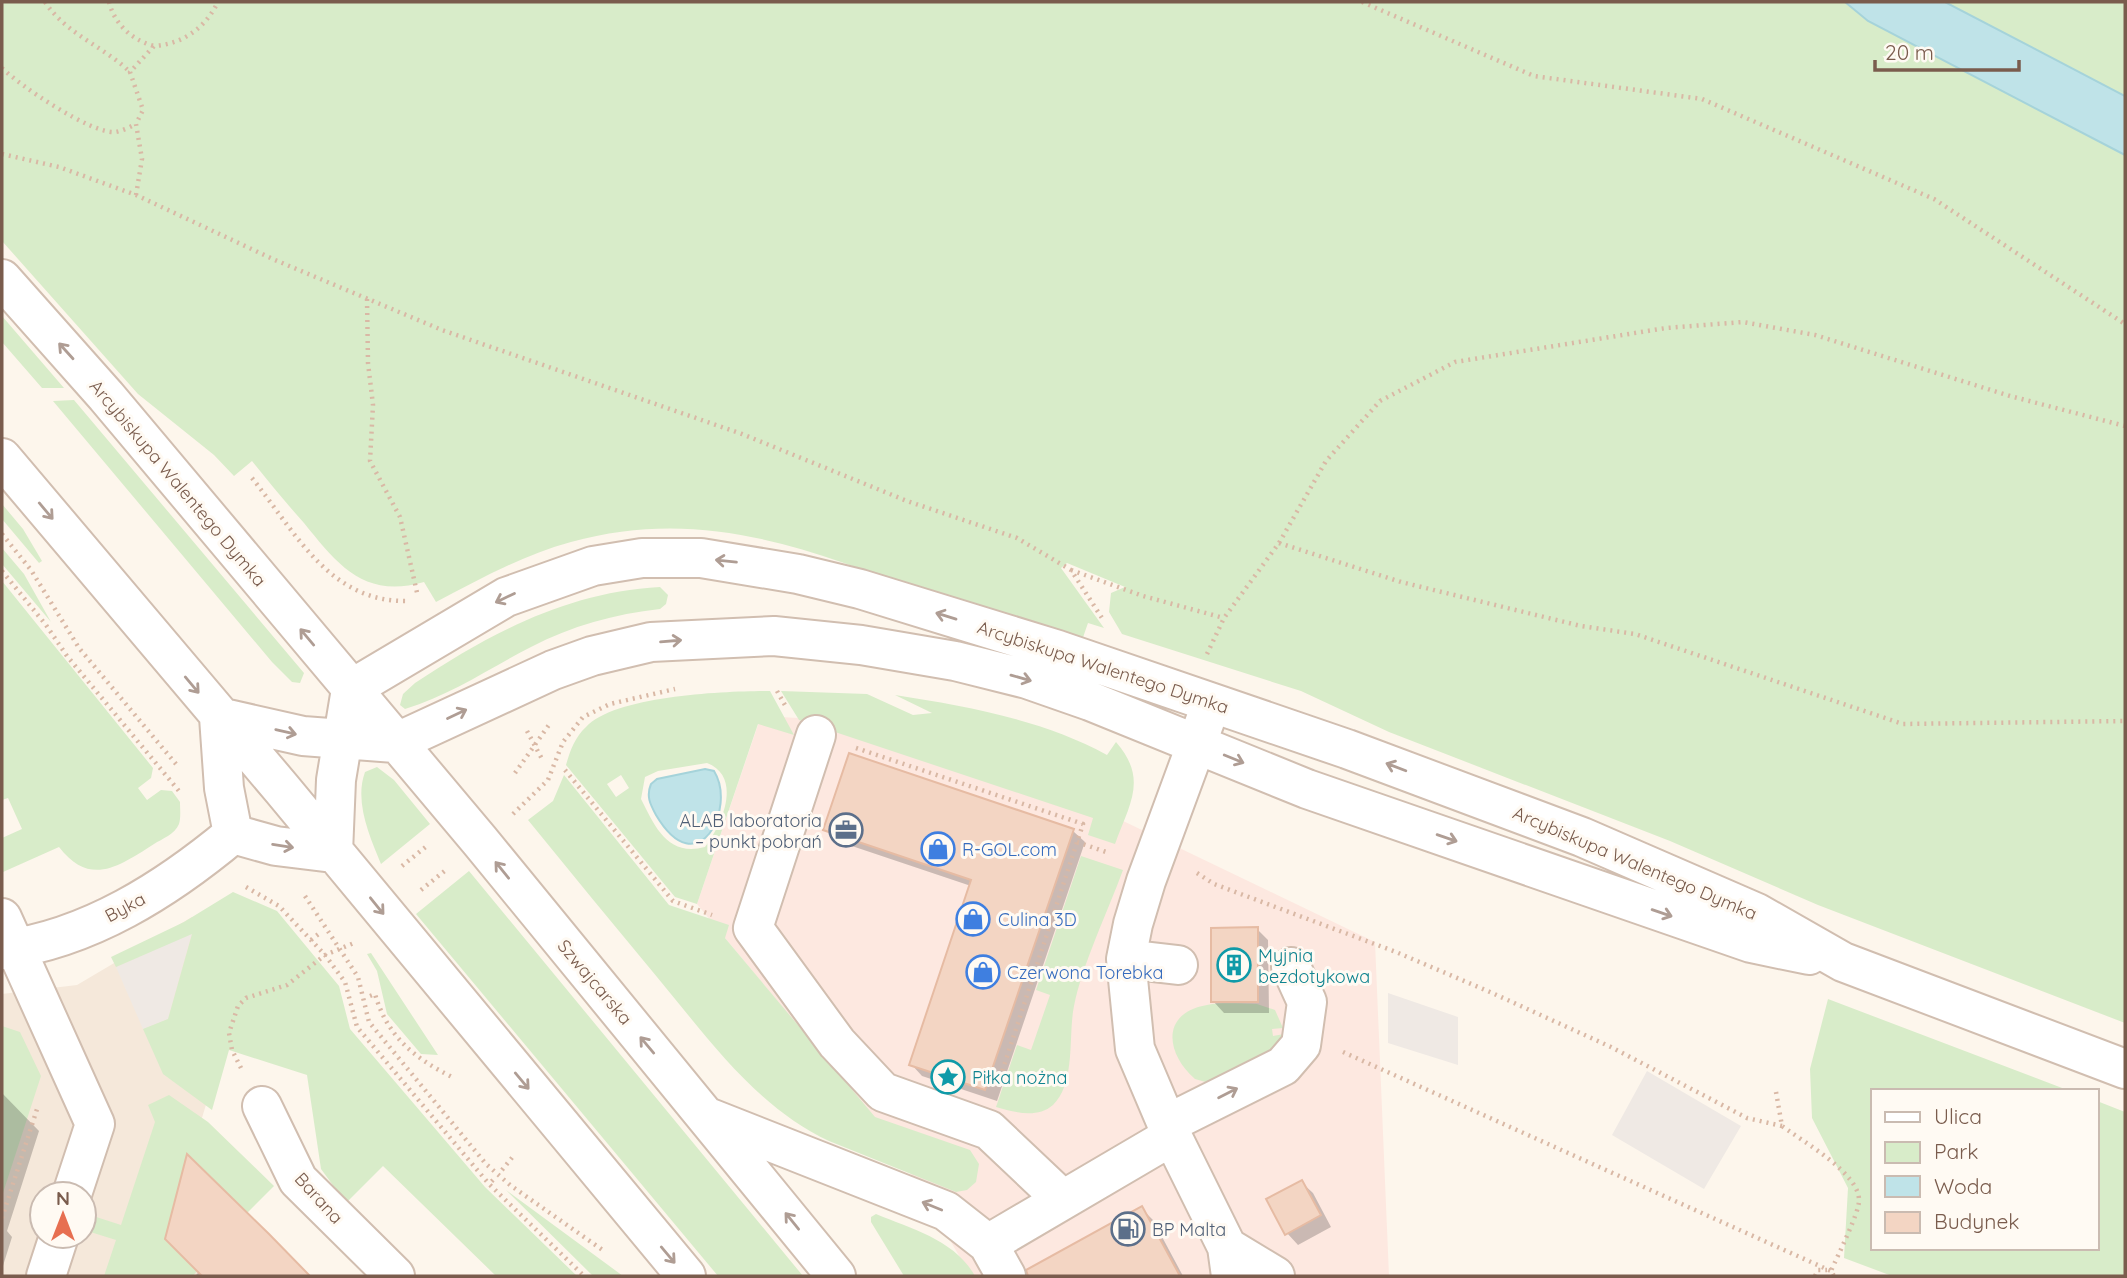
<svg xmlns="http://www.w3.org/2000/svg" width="2127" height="1278" font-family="Quicksand,sans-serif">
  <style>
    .residential { fill: #f5e8da; fill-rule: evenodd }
    .commercial { fill: #fde8e0 }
    .industrial { fill: #efe9e4 }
    .green { fill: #d8ecc9; fill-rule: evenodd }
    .water { fill: #bfe3e8; stroke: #a5d3da; stroke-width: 2 }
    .shadow { fill: #0003 }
    .building { fill: #f3d5c3; stroke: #e6bba3; stroke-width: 2 }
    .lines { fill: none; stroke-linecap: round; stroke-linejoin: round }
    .minor-casing { stroke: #d1beb0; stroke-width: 42 }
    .path { stroke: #d9b8a5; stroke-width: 4.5; stroke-dasharray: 2 5; stroke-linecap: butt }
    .minor { stroke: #fff; stroke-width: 38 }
    .oneway { stroke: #af9d94 }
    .labels { text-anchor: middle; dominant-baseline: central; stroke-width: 6; stroke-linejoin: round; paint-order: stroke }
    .street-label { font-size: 18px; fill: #7a5c4d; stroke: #fffaf3 }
    .service-label { font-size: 18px; fill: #4e5e75; stroke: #fffaf3; text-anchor: end }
    .shop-label { font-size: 18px; fill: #366cbe; stroke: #fffaf3; text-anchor: start }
    .culture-label { font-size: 18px; fill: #0d838f; stroke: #fffaf3; text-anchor: start }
  </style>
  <rect width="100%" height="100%" fill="#fdf6ec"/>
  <path class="residential" d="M192 917 257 938 190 1157 285 1251 260 1276H2V994L77 985ZM42 1194H84V1236H42Z"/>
  <path class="commercial" d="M761 716 852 721 1067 794 1375 942 1389 1276H971L888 1135 697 904Z"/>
  <path class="industrial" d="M192 933 168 1019 143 1029 116 967Z
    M1388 993 1458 1017V1065L1388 1043Z
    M1647 1071 1741 1126 1704 1189 1612 1135Z"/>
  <path class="green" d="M2 2H2125V1023L1818 905 1670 841 1389 732 1301 691 1122 634 1109 612 1111 593 1125 587 1067 563 1061 568 1104 628 1088 623 1080 646C1028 629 976 611 925 592 805 548 701 506 571 542 523 555 480 579 436 602L424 582C364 599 338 565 304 523 286 503 269 482 252 461L234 476 214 455 138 394 2 241Z
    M2 316 64 388H42L2 342Z
    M74 400 304 673 300 683 292 682 272 662 53 401Z
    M2 504 23 529 42 561 39 563 2 519Z
    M2 548 24 574 51 622 2 564Z
    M2 581 153 768 151 778 138 788 147 800 161 790 172 791 180 802C180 808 181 818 179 824 175 834 162 839 154 844 118 867 90 887 59 847L3 872 2 870V838L22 829 8 798 2 800Z
    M660 587 668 595 666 604 660 609C615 614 571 626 531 647 488 669 451 695 405 709L400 705 403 694 415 683C490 633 568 592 660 587Z
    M770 691 794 735 758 724 697 904 675 897 566 765C570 751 575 737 586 727 616 695 727 691 770 691ZM707 763C743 777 722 825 705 847 668 857 655 827 641 799L645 777 658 771ZM621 775 629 788 616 797 607 784Z
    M781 691 867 694 913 715 932 713 895 695C966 706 1043 720 1107 755L1116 742C1148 779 1130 803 1115 844L1088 835 1093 818 799 720Z
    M377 767 394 780 430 824 381 864C370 837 354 802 365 772Z
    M564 775 669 905 729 925 725 938 875 1117 970 1150 979 1164 976 1182 967 1190 956 1192 829 1141C755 1106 708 1038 657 977 614 925 571 873 528 820L553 801Z
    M1081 856 1123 870C1108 911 1082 965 1074 1006 1068 1035 1076 1083 1053 1105 1037 1119 1014 1112 996 1107L1017 1045 1031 1050 1050 995 1036 990Z
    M469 871 803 1276H718L416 914Z
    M233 892 277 911 339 986 350 1029 485 1187 577 1276H496L383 1166 346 1203 321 1169 307 1075 229 1050 212 1110 163 1074 143 1029 168 1019 192 934 116 967 111 957 184 922Z
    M371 953 438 1055 421 1054 387 1014 377 971 367 954Z
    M1828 999 2070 1091H1873V1248H2097V1101L2125 1112V1276H1892L1844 1258 1848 1188 1812 1118 1810 1069Z
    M1257 1004 1275 1010 1283 1028 1272 1029 1273 1036 1284 1034 1282 1046 1209 1083 1195 1079C1166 1054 1160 1013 1207 1005 1223 1002 1241 1004 1257 1004Z
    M2 1026 20 1032 41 1076 2 1196Z
    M169 1095 208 1122 274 1186 244 1216V1210L187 1154 165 1238 197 1271 193 1276H104L116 1240 84 1230 87 1214 121 1225 155 1122 148 1105Z
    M506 1190 623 1276H593Z
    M876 1214C912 1229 955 1240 975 1276H904L871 1222V1217Z"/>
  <path class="water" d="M1845 2H1945L2125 96V155L1868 21Z
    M705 769 714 771C737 808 698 886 656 815 650 804 646 796 651 784L657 779Z"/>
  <path class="shadow" d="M825 829 1073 831 1085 842 997 1101 922 1076 911 1064 971 886 837 841Z
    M1257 929 1268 940 1269 1013H1224L1213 1001Z
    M2 1093 39 1131 7 1231 12 1237 2 1269Z
    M188 1157 308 1276H195L200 1271Z
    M1301 1182 1313 1193 1331 1227 1298 1245 1287 1233Z
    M1142 1209 1153 1220 1183 1276H1076L1063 1252Z"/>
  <path class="building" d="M849 753 1074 829 985 1090 909 1065 971 880 823 830Z
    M1258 927V1002H1211V928Z
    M187 1154 269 1234 310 1276H202L165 1239Z
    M1302 1180 1321 1215 1285 1235 1266 1199Z
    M1142 1206 1180 1276H1028L1026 1270Z"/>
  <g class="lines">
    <defs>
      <path id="minor" d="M2 279 106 396 480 841 836 1276
        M2 458 282 789 686 1276
        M219 717 303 736 395 743 553 670 592 656 651 642 774 636 861 645 955 661 1027 679 1090 701 1307 789 1751 943 1809 955
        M219 717 224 788 233 834
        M1205 721 1146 881 1133 924 1126 959 1135 1049 1172 1136 1227 1247 1231 1276
        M816 735 753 928 837 1043 883 1092 989 1130 1063 1200
        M233 834 276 846 333 853
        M333 853 336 780 351 689 506 597 593 566 642 558H701L798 574 860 589 1058 650 1347 749 1582 837 1757 913 1843 962 2125 1069
        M2 918 95 1124 72 1194
        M2 950C89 939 167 889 233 834
        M1126 959 1178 965
        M262 1106 298 1180 395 1276
        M710 1118 946 1211 988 1244 1006 1276
        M1167 1124 1283 1066 1301 1045 1307 1002 1291 967
        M988 1244 1172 1136
        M1227 1247 1275 1276
        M46 1276 59 1236"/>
    </defs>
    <use href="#minor" class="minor-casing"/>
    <path class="path" d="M45 2C66 34 103 46 130 72
      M109 2C115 25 132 40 154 46
      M1362 2 1534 76 1702 99 1934 199 2125 324
      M2 68C19 85 91 134 115 132 122 131 130 127 136 124
      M2 154 59 167 136 195 275 260 442 330 742 434 907 501 1017 538 1071 570 1102 618
      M136 195 142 159 136 124 143 110 130 72 154 46C183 44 205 28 218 2
      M367 299 368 363 373 405 370 461 400 517 418 597
      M252 478C296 533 330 603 408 601
      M2 534 31 570 79 648 176 764
      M1279 543 1401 582 1581 626 1635 634 1903 724 2125 721
      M1071 570 1143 596 1224 618
      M2 571 46 625 67 656 179 791
      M1207 654 1224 618 1279 543 1326 461 1380 401 1455 362 1666 328 1743 322 1815 335 2010 396 2125 426
      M777 691 786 707
      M527 731 542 759
      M856 748 1083 824 997 1087
      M565 770 673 901 712 915
      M515 773 551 722
      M513 814 548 780 563 742 583 717 610 704 675 689
      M1077 842 1109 853
      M402 866 428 845
      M1197 873 1214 884 1396 952 1490 992 1611 1047 1747 1118 1782 1126
      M246 887 279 906 325 955 345 982 357 1027 489 1184
      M421 890 447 869
      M305 896 358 977 369 1022 486 1164 510 1185 604 1251
      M311 940 321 932
      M370 996 375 994C387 1036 414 1058 452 1077
      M1343 1052 1831 1271
      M241 1068 232 1050 229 1033 238 1006 246 998 287 985 325 955 354 943
      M1776 1092 1782 1126C1802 1141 1859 1173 1859 1200 1860 1211 1837 1257 1831 1271L1834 1276
      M502 1170 515 1154
      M493 1180 489 1184 584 1276
      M2 1218 38 1106
      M1815 1276 1818 1270H1827"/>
    <use href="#minor" class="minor"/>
  </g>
  <defs><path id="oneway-shaft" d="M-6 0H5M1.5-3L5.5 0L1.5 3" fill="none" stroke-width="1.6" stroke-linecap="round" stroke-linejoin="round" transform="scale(1.75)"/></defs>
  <g class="oneway">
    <use href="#oneway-shaft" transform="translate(66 351) rotate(-132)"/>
    <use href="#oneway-shaft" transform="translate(46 511) rotate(50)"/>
    <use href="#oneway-shaft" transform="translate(726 561) rotate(-174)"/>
    <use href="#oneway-shaft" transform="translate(505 598) rotate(154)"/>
    <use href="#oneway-shaft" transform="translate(946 616) rotate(-163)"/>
    <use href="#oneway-shaft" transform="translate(307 637) rotate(-130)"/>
    <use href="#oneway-shaft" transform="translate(671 641) rotate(-5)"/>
    <use href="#oneway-shaft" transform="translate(1021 678) rotate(16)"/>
    <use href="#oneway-shaft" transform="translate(192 685) rotate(50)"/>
    <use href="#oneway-shaft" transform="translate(457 714) rotate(-25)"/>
    <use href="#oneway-shaft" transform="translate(286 732) rotate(13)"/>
    <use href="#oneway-shaft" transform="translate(1234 759) rotate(22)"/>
    <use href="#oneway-shaft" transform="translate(1396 767) rotate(-159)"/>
    <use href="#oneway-shaft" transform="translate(1447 838) rotate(19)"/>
    <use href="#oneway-shaft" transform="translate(283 846) rotate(9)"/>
    <use href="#oneway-shaft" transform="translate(502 870) rotate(-129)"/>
    <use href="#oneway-shaft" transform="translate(377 906) rotate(51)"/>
    <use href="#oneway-shaft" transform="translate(1662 913) rotate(19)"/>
    <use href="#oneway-shaft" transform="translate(647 1045) rotate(-130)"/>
    <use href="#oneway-shaft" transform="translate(522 1081) rotate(50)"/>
    <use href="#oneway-shaft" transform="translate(1228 1093) rotate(-27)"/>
    <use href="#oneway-shaft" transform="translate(932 1206) rotate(-158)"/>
    <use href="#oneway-shaft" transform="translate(792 1221) rotate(-129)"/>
    <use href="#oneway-shaft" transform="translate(668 1255) rotate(50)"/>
  </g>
  <defs>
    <symbol id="office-ring" viewBox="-11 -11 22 22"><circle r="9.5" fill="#fffaf3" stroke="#5c6f8a" stroke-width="1.5"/><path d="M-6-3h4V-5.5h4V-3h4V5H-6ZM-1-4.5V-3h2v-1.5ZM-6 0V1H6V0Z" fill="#5c6f8a"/></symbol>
    <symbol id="shop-ring" viewBox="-11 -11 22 22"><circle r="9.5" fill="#fffaf3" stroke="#3f7fe0" stroke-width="1.5"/><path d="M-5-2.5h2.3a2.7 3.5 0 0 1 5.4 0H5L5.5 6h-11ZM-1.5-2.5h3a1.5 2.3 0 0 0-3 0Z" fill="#3f7fe0"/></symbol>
    <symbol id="building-ring" viewBox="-11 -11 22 22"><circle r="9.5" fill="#fffaf3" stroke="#0f9aa8" stroke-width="1.5"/><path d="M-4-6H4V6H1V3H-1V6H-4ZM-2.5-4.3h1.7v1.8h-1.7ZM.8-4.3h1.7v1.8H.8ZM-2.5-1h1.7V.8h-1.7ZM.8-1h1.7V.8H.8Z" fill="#0f9aa8"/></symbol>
    <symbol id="sight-ring" viewBox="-11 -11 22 22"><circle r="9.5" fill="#fffaf3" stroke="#0f9aa8" stroke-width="1.5"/><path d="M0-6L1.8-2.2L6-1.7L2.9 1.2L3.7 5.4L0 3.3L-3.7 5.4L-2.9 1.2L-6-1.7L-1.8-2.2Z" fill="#0f9aa8"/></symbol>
    <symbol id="fuel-ring" viewBox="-11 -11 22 22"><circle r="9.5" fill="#fffaf3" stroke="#5c6f8a" stroke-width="1.5"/><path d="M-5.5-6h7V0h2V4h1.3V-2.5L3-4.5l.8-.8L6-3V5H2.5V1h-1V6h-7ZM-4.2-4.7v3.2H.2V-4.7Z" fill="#5c6f8a"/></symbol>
  </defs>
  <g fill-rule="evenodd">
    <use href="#office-ring" x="827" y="811" width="38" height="38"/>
    <use href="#shop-ring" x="919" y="830" width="38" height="38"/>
    <use href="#shop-ring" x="954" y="900" width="38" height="38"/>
    <use href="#building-ring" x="1215" y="946" width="38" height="38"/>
    <use href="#shop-ring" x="964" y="953" width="38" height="38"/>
    <use href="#sight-ring" x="929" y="1058" width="38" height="38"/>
    <use href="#fuel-ring" x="1109" y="1210" width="38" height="38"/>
  </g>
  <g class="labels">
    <g class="street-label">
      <text transform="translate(178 483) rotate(50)">Arcybiskupa Walentego Dymka</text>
      <text transform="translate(1103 667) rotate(18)">Arcybiskupa Walentego Dymka</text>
      <text transform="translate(1635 863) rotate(23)">Arcybiskupa Walentego Dymka</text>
      <text transform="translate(125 907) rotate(-28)">Byka</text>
      <text transform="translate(595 982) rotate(50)">Szwajcarska</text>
      <text transform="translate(319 1198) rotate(48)">Barana</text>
    </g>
    <g class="service-label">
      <text x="822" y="820">ALAB laboratoria<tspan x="822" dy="21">– punkt pobrań</tspan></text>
      <text x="1152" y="1229" text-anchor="start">BP Malta</text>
    </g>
    <g class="shop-label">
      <text x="962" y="849">R-GOL.com</text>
      <text x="998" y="919">Culina 3D</text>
      <text x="1007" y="972">Czerwona Torebka</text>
    </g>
    <g class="culture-label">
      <text x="1258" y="955">Myjnia<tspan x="1258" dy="21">bezdotykowa</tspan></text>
      <text x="972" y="1077">Piłka nożna</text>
    </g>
  </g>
  <rect width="2127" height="1278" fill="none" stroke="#7a5c4d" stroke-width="7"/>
  <rect x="1871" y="1089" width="228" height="161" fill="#fffaf3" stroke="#cabbb1" stroke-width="2"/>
  <rect x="1885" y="1112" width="35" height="10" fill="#ffffff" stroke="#cabbb1" stroke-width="2"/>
  <text x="1934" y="1124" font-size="21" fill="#7a5c4d">Ulica</text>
  <rect x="1885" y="1142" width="35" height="21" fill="#d8ecc9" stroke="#cabbb1" stroke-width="2"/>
  <text x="1934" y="1159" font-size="21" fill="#7a5c4d">Park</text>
  <rect x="1885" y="1176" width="35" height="21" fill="#bfe3e8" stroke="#cabbb1" stroke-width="2"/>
  <text x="1934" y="1194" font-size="21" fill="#7a5c4d">Woda</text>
  <rect x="1885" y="1212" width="35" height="21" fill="#f3d5c3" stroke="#cabbb1" stroke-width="2"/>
  <text x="1934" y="1229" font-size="21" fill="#7a5c4d">Budynek</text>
  <g transform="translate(63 1215)"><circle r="33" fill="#fffaf3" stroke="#cabbb1" stroke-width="2"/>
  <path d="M0-5L12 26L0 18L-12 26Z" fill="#e76f51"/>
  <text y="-10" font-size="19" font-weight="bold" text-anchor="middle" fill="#7a5c4d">N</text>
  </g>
  <path d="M1875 60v10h144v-10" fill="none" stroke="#7a5c4d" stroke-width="3.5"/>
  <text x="1885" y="60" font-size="21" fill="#7a5c4d" stroke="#fffaf3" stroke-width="5" paint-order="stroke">20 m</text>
</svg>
